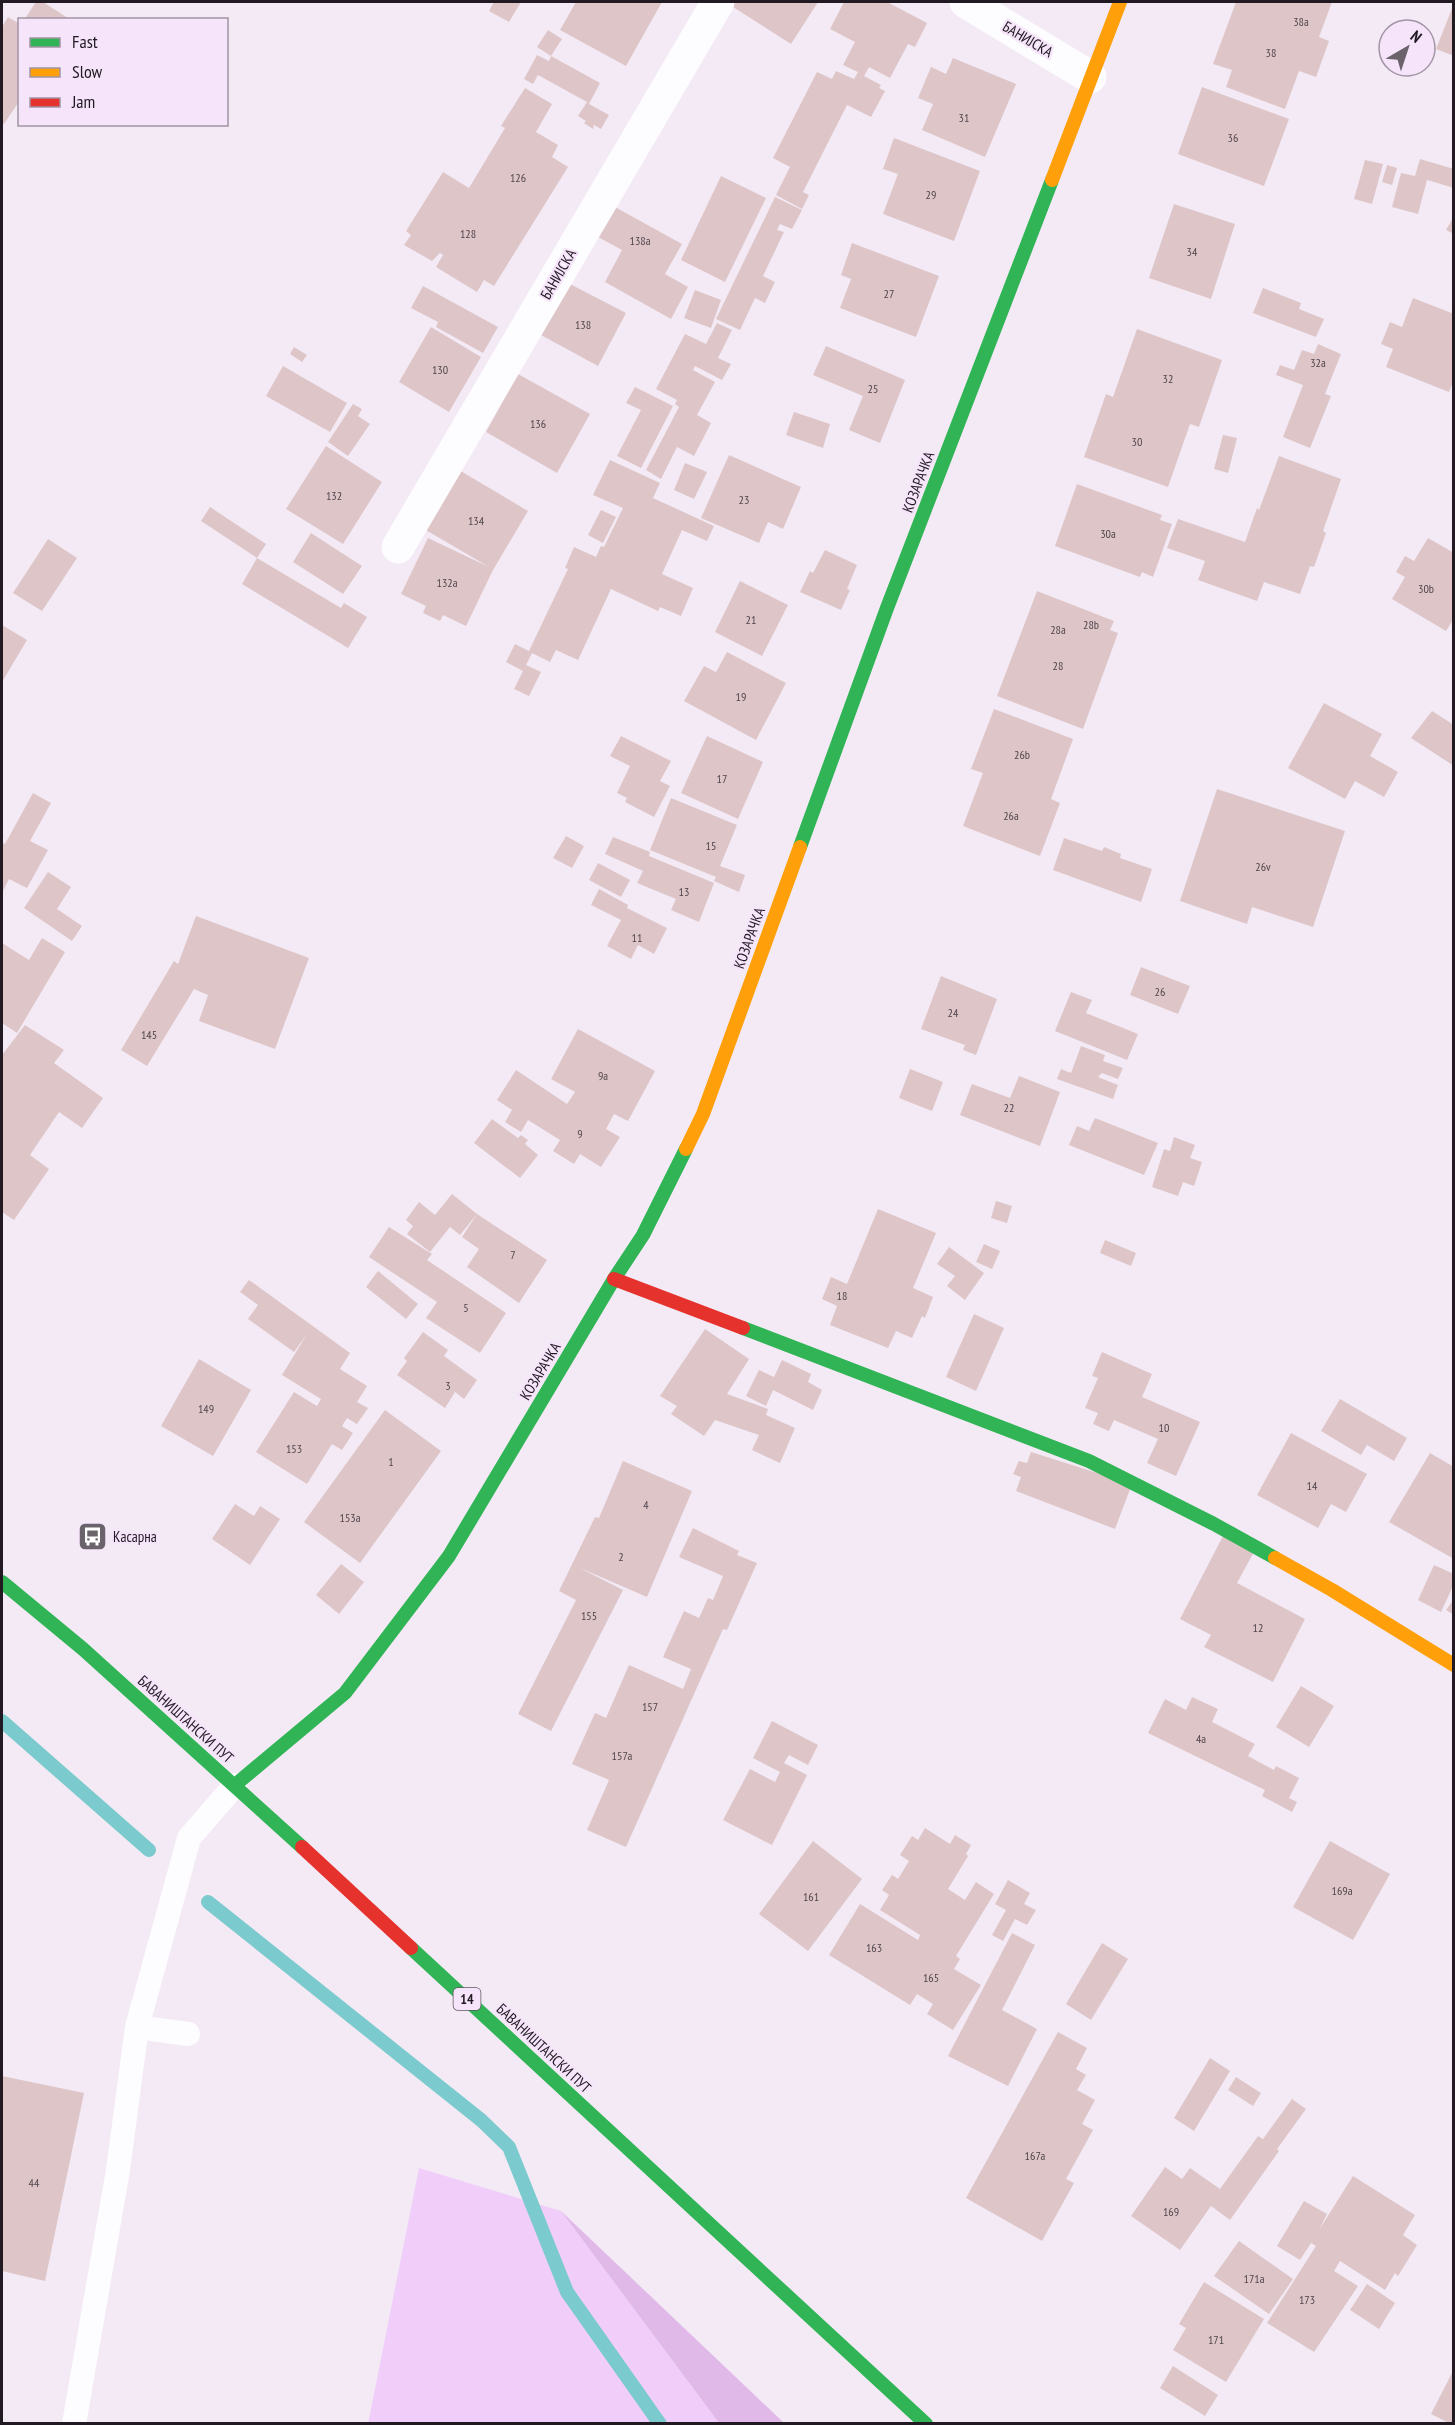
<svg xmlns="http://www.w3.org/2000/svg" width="1455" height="2425" font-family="'PT Sans Narrow',sans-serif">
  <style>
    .green { fill: #f0cef9 }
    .forest { fill: #e0b9e9 }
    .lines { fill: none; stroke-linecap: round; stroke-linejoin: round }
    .stream { stroke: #7acace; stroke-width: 14 }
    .building { fill: #dec6c8 }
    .lane { stroke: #fdfcfe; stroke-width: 24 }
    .street { stroke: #fdfcfe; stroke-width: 33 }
    .fast { stroke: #30b455; stroke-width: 14 }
    .slow { stroke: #ff9f0a; stroke-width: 14 }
    .jam { stroke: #e5322d; stroke-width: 14 }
    .labels { text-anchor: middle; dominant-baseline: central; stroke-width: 4.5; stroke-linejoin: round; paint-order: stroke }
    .number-label { font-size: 12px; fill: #50454c }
    .shield { fill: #f6e5fa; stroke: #615763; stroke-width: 1.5 }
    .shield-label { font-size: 14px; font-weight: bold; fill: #211a22 }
    .street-label { font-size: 15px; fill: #211a22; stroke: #f6e5fa }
    .poi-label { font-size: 15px; fill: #211a22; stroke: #f6e5fa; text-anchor: start }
  </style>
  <rect width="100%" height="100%" fill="#f3eaf5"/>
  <path class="green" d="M419 2168 561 2211 719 2423 368 2424Z"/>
  <path class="forest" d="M561 2211 784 2423H719Z"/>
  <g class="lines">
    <path class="stream" d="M2 1721 149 1850
      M208 1902 481 2120 509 2147 567 2292 660 2424"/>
  </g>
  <path class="building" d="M36 2H43L71 20H24Z
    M494 2H521L509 22 489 11Z
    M576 2H662L626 66 560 30Z
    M732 2H818L791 44 730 5Z
    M844 2H887L927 23 915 47 908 44 890 78 869 67 864 76 881 85 879 88 885 91 871 117 847 105 803 192 809 195 802 209 776 195 790 167 773 158 817 72 832 79 836 71 854 79 858 72 843 65 855 42 830 29Z
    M1236 2H1332L1319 37 1329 41 1316 77 1299 71 1285 109 1226 87 1232 70 1213 64Z
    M1453 6H1454V56L1436 49Z
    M8 17 20 24V100L4 124 2 122V27Z
    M548 30 562 39 551 56 537 47Z
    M537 55 549 61 551 56 600 83 589 104 609 115 601 129 594 125 593 129 584 123 586 121 578 116 587 102 538 75 533 84 524 79Z
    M953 58 1016 84 985 157 922 130 933 104 918 98 931 67 946 74Z
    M1202 87 1289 119 1264 186 1178 154Z
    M525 88 552 104 536 132 558 145 552 157 568 167 494 286 484 280 477 292 436 267 443 255 440 253 432 261 404 245 411 235 406 231 443 172 469 188 505 128 501 126Z
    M894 138 980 171 954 241 883 214 898 174 883 169Z
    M1420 159 1454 169V188L1427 180 1418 214 1392 207 1401 173 1415 176Z
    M1365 160 1383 164 1372 204 1354 199Z
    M1387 165 1397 168 1392 185 1382 182Z
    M721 176 766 198 725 282 681 260Z
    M775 197 802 210 792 229 780 224 777 230 784 232 763 276 775 282 765 303 755 298 740 330 716 319Z
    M1174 204 1235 224 1211 299 1149 278Z
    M615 207 682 244 665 274 688 287 671 319 605 282 622 250 598 237Z
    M1454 216V234L1446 230Z
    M852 243 939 276 916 337 840 308 851 279 841 275Z
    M568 283 626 313 598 366 541 335Z
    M423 286 498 327 483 353 436 327 438 322 411 308Z
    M1263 288 1301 303 1299 309 1324 319 1316 337 1253 313Z
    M695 290 721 300 711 328 684 318Z
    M1413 298 1454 314V380L1449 392 1386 367 1393 349 1381 344 1390 322 1402 327Z
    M717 323 732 330 718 358 731 364 722 380 695 366 693 370 715 382 697 415 711 423 694 456 677 447 661 479 646 470 679 407 675 404 677 400 656 389 685 334 706 344Z
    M431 327 481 357 449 412 399 382Z
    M1137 329 1222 360 1199 427 1190 424 1168 487 1084 457 1106 394 1113 397Z
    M1318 344 1341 354 1325 394 1331 396 1310 448 1283 437 1303 385 1276 375 1280 365 1294 370 1302 350 1314 354Z
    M826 346 905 380 880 443 849 430 863 396 813 375Z
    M294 347 307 355 302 362 290 354Z
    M283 366 347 403 330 432 266 396Z
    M518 374 590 414 557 473 486 432Z
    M635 387 673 406 641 468 617 456 641 410 626 403Z
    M353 404 362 409 358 416 370 424 348 456 328 442Z
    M794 412 830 424 823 448 786 435Z
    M1223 435 1237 438 1228 473 1214 469Z
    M326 446 382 482 343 544 286 509Z
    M729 455 801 487 783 529 768 522 759 543 701 518Z
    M1279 456 1341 479 1323 531 1326 533 1314 567 1310 566 1300 594 1264 582 1257 601 1198 580 1205 561 1167 548 1178 519 1245 542 1257 508 1259 510Z
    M610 460 660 483 653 498 714 526 707 541 682 530 662 574 693 588 681 616 660 607 658 611 611 589 578 660 556 650 550 662 532 653 526 665 541 672 529 696 514 689 523 671 506 662 515 644 529 651 568 569 565 568 574 547 596 557 601 546 604 547 623 508 593 495Z
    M685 463 707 472 694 499 674 490Z
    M459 470 528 511 493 570 466 626 443 615 440 621 423 613 426 606 401 594 428 538 489 567 424 529Z
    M1077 484 1162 515 1160 520 1172 524 1153 577 1142 572 1140 577 1055 546Z
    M210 507 266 544 257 558 341 608 344 603 367 617 348 648 242 584 257 558 201 521Z
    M601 510 616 517 603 543 588 535Z
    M311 533 362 566 343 594 293 562Z
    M1428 538 1454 553V618L1446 631 1392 599 1405 577 1396 572 1405 556 1414 561Z
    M48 539 77 558 42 611 13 593Z
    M825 550 857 565 847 589 850 590 841 610 800 592 810 571 813 573Z
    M740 581 788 605 762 656 715 632Z
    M1037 591 1114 621 1110 630 1118 633 1083 729 997 696Z
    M2 625 27 640 2 682Z
    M727 652 786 683 756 740 684 701 704 666 716 672Z
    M1324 703 1382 734 1370 756 1398 772 1384 797 1355 781 1345 799 1288 768Z
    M994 709 1073 739 1051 799 1060 803 1040 856 963 826 983 773 971 769Z
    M1432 711 1454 725V766L1411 738Z
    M621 736 671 761 660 781 670 786 654 817 625 802 627 798 617 793 630 766 610 756Z
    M707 736 763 762 738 819 681 793Z
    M1217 789 1345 831 1313 927 1252 907 1247 924 1180 901Z
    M33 793 51 803 30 841 48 850 27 888 9 879 2 893V846L3 843 5 844Z
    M671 798 737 825 720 866 745 875 739 892 714 881 716 877 650 850Z
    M566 836 584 846 572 868 553 858Z
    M613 837 650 852 649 856 714 883 699 922 671 910 676 899 637 883 643 871 605 854Z
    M1064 838 1102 851 1104 847 1121 854 1120 858 1152 869 1141 902 1053 870Z
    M598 863 630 880 621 897 589 880Z
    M48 872 71 887 57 909 82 926 72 941 24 908Z
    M599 889 628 905 627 908 667 928 654 954 638 945 631 959 607 946 621 920 591 905Z
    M196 916 309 958 275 1049 199 1021 208 995 194 989 147 1066 121 1050 174 961 178 964Z
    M42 938 65 952 17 1033 2 1023V943L29 960Z
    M1141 967 1190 986 1178 1014 1130 995Z
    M941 976 997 999 976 1055 963 1050 965 1045 921 1029Z
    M1071 992 1092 1000 1086 1013 1138 1034 1127 1060 1055 1031Z
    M25 1025 64 1050 54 1063 103 1098 82 1128 59 1112 30 1155 49 1169 14 1220 2 1212V1055Z
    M578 1029 655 1071 628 1121 614 1114 606 1129 620 1137 601 1167 580 1154 574 1164 553 1151 560 1140 528 1120 521 1132 505 1122 512 1110 497 1100 516 1070 567 1104 575 1092 551 1079Z
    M1081 1046 1105 1055 1103 1061 1123 1068 1118 1079 1102 1073 1098 1077 1118 1085 1113 1099 1057 1079 1061 1069 1071 1073Z
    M910 1069 943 1082 932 1111 899 1098Z
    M1019 1076 1060 1092 1040 1146 960 1115 972 1084 1010 1098Z
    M1095 1118 1158 1143 1144 1175 1069 1145 1077 1126 1089 1131Z
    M492 1119 518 1138 521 1135 528 1140 525 1144 538 1155 520 1178 474 1143Z
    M1174 1137 1195 1145 1190 1158 1202 1162 1194 1186 1183 1182 1178 1196 1152 1187 1164 1149 1170 1151Z
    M452 1194 477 1214 547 1260 519 1303 467 1267 479 1249 462 1237 477 1214 460 1235 450 1227 430 1252 407 1234 413 1226 406 1220 419 1202 435 1215Z
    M996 1201 1012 1206 1007 1223 991 1218Z
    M878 1209 936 1233 913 1288 933 1297 925 1318 922 1316 912 1338 896 1331 888 1348 830 1325 837 1306 822 1299 831 1277 847 1284Z
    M389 1227 432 1254 427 1260 506 1313 480 1353 426 1318 437 1302 369 1257Z
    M1105 1240 1136 1253 1131 1266 1100 1253Z
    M984 1244 1000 1251 992 1269 976 1262Z
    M949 1247 984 1273 965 1300 947 1286 955 1276 937 1264Z
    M378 1271 418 1304 406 1319 366 1287Z
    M249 1280 350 1353 340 1369 367 1386 357 1402 368 1408 357 1424 347 1418 342 1426 353 1433 342 1450 332 1444 307 1484 256 1452 294 1392 317 1406 321 1399 282 1375 307 1334 294 1352 248 1319 258 1305 240 1292Z
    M974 1314 1004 1328 976 1391 946 1377Z
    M705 1329 749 1359 727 1394 768 1409 766 1415 795 1428 780 1463 752 1450 759 1435 715 1420 704 1436 671 1414 677 1406 660 1396Z
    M423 1332 448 1350 444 1356 477 1380 464 1399 455 1392 445 1408 397 1375 407 1361 404 1358Z
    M1102 1352 1152 1374 1142 1397 1200 1422 1176 1476 1147 1463 1158 1439 1114 1420 1109 1431 1093 1424 1098 1413 1085 1408 1098 1378 1092 1376Z
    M199 1359 251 1390 213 1456 161 1426Z
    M782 1360 811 1374 808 1382 822 1390 813 1410 773 1390 766 1406 746 1396 759 1370 774 1377Z
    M1340 1399 1407 1438 1394 1461 1367 1445 1361 1455 1321 1431Z
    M385 1410 441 1451 360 1563 304 1522Z
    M1291 1433 1367 1474 1346 1512 1331 1504 1318 1528 1257 1495Z
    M1031 1452 1132 1484 1115 1529 1016 1491 1021 1477 1013 1474 1019 1461 1027 1463Z
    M1430 1453 1454 1467V1559L1389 1522Z
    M623 1461 692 1491 647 1597 580 1568 623 1590 551 1731 518 1714 576 1600 559 1591 595 1517 599 1518Z
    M235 1504 254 1516 260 1506 280 1519 250 1565 212 1539Z
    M693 1528 739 1551 737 1555 757 1563 727 1630 723 1629 626 1847 587 1830 609 1780 572 1764 595 1713 606 1718 629 1665 683 1689 691 1669 663 1657 684 1611 699 1618 708 1598 713 1600 723 1576 679 1557Z
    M1223 1536 1254 1552 1237 1583 1305 1619 1273 1682 1204 1647 1211 1635 1180 1619Z
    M341 1564 364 1582 339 1614 316 1595Z
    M1434 1565 1454 1574V1584L1441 1612 1418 1600Z
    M1454 1599V1615L1446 1610Z
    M1301 1686 1334 1706 1309 1747 1276 1727Z
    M1192 1697 1218 1709 1212 1722 1255 1744 1248 1756 1274 1770 1276 1766 1299 1778 1289 1798 1297 1802 1292 1812 1262 1796 1265 1790 1148 1733 1165 1699 1186 1710Z
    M772 1721 818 1745 808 1765 789 1755 784 1763 807 1775 772 1845 723 1820 750 1769 775 1782 780 1772 753 1758Z
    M925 1828 950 1844 955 1835 971 1845 966 1854 968 1856 948 1889 965 1900 976 1882 994 1894 956 1956 960 1959 954 1969 981 1985 953 2030 927 2014 933 2004 917 1994 910 2005 829 1955 860 1904 918 1940 920 1935 880 1910 889 1895 882 1890 892 1875 898 1879 909 1861 900 1855 912 1836 918 1840Z
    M813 1841 862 1879 808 1951 759 1914Z
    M1330 1841 1390 1874 1353 1940 1293 1907Z
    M1008 1880 1030 1893 1024 1904 1036 1910 1027 1925 1015 1919 1003 1941 992 1935 1006 1910 995 1904Z
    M1012 1933 1035 1945 1002 2010 1037 2029 1008 2086 948 2056Z
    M1102 1943 1128 1959 1091 2020 1066 2004Z
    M1058 2032 1087 2048 1076 2069 1086 2075 1077 2090 1095 2100 1082 2124 1093 2130 1066 2179 1074 2183 1042 2241 966 2198Z
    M1210 2058 1230 2071 1194 2131 1174 2118Z
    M2 2076 84 2093 45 2281 2 2271Z
    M1236 2077 1261 2093 1253 2106 1228 2090Z
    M1292 2099 1306 2109 1277 2149 1279 2151 1230 2220 1211 2206 1180 2250 1131 2216 1165 2167 1182 2179 1190 2168 1220 2189 1258 2136 1263 2139Z
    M1353 2176 1415 2215 1403 2235 1417 2245 1398 2276 1395 2273 1385 2290 1340 2261 1334 2271 1358 2286 1314 2352 1267 2323 1316 2246 1311 2243 1300 2260 1277 2246 1304 2201 1327 2214 1319 2230Z
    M1239 2241 1293 2279 1269 2314 1214 2276Z
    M1204 2282 1264 2319 1226 2382 1173 2350 1186 2328 1179 2324Z
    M1367 2284 1395 2303 1379 2329 1350 2310Z
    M1173 2366 1218 2395 1205 2416 1160 2388Z
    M1454 2369V2424H1451L1431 2414Z"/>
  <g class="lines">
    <path class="lane" d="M137 2027 188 2034
      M74 2424 118 2170 137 2027 189 1838 235 1785"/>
    <path class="street" d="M966 2 1090 77
      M398 547 718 2"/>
    <path class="fast" d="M800 847 887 608 1052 180
      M743 1328 1089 1461 1214 1524 1275 1558
      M2 1582 83 1649 302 1847
      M235 1785 345 1693 449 1556 614 1279 643 1235 686 1149
      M411 1948 926 2424"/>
    <path class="slow" d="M1052 180 1120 2
      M686 1149 703 1114 800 847
      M1275 1558 1332 1590 1454 1665"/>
    <path class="jam" d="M614 1279 743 1328
      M302 1847 411 1948"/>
  </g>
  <defs>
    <symbol id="bus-square" viewBox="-11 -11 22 22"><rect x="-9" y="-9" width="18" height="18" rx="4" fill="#6a636c" stroke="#f6e5fa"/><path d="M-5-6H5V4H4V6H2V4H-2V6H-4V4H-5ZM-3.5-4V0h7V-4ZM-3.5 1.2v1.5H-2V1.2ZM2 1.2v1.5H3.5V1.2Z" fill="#fff"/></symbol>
  </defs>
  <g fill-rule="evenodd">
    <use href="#bus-square" x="76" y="1520" width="33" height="33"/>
  </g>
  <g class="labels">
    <g class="number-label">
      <text x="1301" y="21">38a</text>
      <text x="1271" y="52">38</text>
      <text x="964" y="117">31</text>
      <text x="1233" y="137">36</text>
      <text x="518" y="177">126</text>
      <text x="931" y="194">29</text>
      <text x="468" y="233">128</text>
      <text x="640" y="240">138a</text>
      <text x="1192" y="251">34</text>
      <text x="889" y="293">27</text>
      <text x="583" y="324">138</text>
      <text x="1318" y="362">32a</text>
      <text x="440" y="369">130</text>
      <text x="1168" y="378">32</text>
      <text x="873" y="388">25</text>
      <text x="538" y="423">136</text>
      <text x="1137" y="441">30</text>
      <text x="334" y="495">132</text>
      <text x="744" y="499">23</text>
      <text x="476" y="520">134</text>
      <text x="1108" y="533">30a</text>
      <text x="447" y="582">132a</text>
      <text x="1426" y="588">30b</text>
      <text x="751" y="619">21</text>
      <text x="1091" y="624">28b</text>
      <text x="1058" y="629">28a</text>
      <text x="1058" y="665">28</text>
      <text x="741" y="696">19</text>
      <text x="1022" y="754">26b</text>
      <text x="722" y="778">17</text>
      <text x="1011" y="815">26a</text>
      <text x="711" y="845">15</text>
      <text x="1263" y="866">26v</text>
      <text x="684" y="891">13</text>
      <text x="637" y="937">11</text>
      <text x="1160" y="991">26</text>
      <text x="953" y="1012">24</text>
      <text x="149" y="1034">145</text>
      <text x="603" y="1075">9a</text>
      <text x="1009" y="1107">22</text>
      <text x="580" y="1133">9</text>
      <text x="513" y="1254">7</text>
      <text x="842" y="1295">18</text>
      <text x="466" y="1307">5</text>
      <text x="448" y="1385">3</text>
      <text x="206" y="1408">149</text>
      <text x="1164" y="1427">10</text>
      <text x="294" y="1448">153</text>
      <text x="391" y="1461">1</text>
      <text x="1312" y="1485">14</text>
      <text x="646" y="1504">4</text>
      <text x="350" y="1517">153a</text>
      <text x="621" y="1556">2</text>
      <text x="589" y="1615">155</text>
      <text x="1258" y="1627">12</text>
      <text x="650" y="1706">157</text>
      <text x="1201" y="1738">4a</text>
      <text x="622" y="1755">157a</text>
      <text x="1342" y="1890">169a</text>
      <text x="811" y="1896">161</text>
      <text x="874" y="1947">163</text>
      <text x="931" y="1977">165</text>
      <text x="1035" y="2155">167a</text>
      <text x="34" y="2182">44</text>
      <text x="1171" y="2211">169</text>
      <text x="1254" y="2278">171a</text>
      <text x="1307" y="2299">173</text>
      <text x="1216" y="2339">171</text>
    </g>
    <rect class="shield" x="453.5" y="1988" width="27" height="22" rx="4.5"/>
    <g class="shield-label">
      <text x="467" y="1999">14</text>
    </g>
    <g class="street-label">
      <text transform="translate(1028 39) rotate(31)">БАНИЈСКА</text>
      <text transform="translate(558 274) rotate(-60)">БАНИЈСКА</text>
      <text transform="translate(918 482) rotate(-69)">КОЗАРАЧКА</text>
      <text transform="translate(749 938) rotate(-70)">КОЗАРАЧКА</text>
      <text transform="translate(540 1371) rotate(-59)">КОЗАРАЧКА</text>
      <text transform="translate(186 1719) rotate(42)">БАВАНИШТАНСКИ ПУТ</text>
      <text transform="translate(544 2048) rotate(43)">БАВАНИШТАНСКИ ПУТ</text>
    </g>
    <g class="poi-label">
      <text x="113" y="1536">Касарна</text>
    </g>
  </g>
  <rect width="1455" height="2425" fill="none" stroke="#211a22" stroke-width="6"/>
  <rect x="18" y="18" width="210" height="108" fill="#f6e5fa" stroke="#a194a4" stroke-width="1.5"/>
  <rect x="30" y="38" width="30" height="9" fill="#30b455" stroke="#a194a4" stroke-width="1.5"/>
  <text x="72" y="48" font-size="18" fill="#211a22">Fast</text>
  <rect x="30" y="68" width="30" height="9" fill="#ff9f0a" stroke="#a194a4" stroke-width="1.5"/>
  <text x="72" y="78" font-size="18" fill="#211a22">Slow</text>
  <rect x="30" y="98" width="30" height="9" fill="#e5322d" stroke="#a194a4" stroke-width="1.5"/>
  <text x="72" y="108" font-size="18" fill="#211a22">Jam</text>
  <g transform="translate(1407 48) rotate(39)"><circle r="28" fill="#f6e5fa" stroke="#a194a4" stroke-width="1.5"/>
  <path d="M0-4.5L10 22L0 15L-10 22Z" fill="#6a636c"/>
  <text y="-9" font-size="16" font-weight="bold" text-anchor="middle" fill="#211a22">N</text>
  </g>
</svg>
